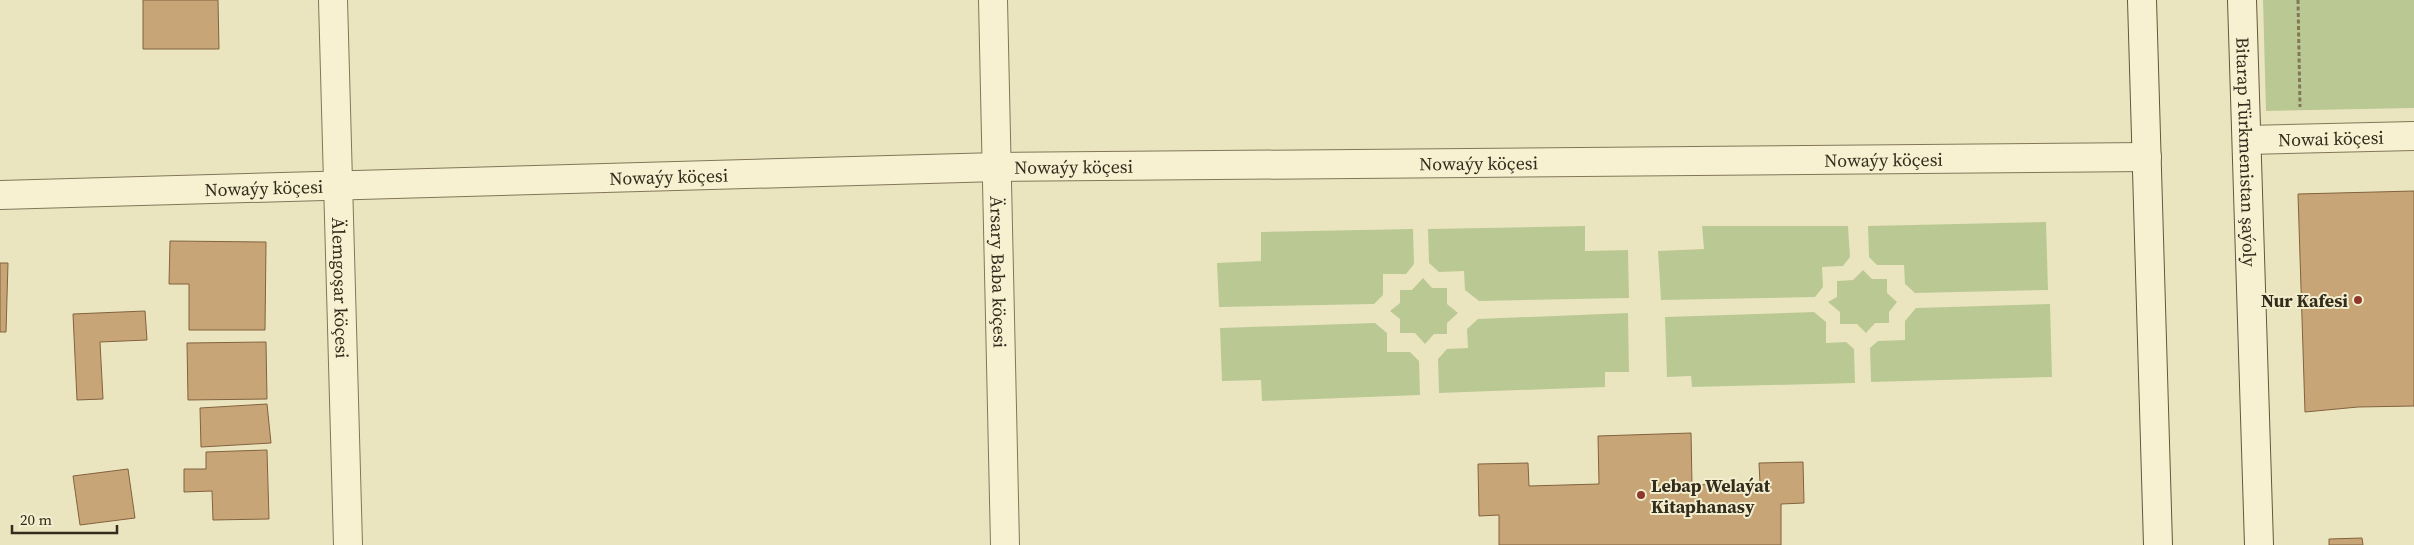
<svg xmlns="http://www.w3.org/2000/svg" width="2414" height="545" font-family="'Source Serif 4',serif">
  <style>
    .green { fill: #bac994 }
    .building { fill: #c8a576; stroke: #81633f }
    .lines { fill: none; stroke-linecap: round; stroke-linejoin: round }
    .minor-casing { stroke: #837658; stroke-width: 30 }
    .secondary-casing { stroke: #65573c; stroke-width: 30 }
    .path { stroke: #837658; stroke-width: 3; stroke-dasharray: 4 2.5; stroke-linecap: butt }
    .minor { stroke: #f7f1d2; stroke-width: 28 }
    .secondary { stroke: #f7f1d2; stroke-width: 28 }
    .poi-dot { fill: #8f392b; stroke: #f3eece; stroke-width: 2 }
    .labels { text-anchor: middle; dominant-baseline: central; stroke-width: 4; stroke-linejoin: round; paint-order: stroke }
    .street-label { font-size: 18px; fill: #332b1c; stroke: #f3eece }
    .poi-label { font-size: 18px; font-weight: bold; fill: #332b1c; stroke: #f3eece; text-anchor: end }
  </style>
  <rect width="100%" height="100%" fill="#ebe5bf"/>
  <path class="green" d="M2263 0H2414V108L2266 111Z
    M2046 222 2048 290 1915 293 1905 284 1904 265H1877L1869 257 1868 226Z
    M1585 226V251L1628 250 1629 298 1479 301 1465 290 1464 271 1439 272 1429 263 1428 229Z
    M1702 226H1848L1850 257 1843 266 1822 267 1823 287 1815 297 1661 300 1658 251 1704 249Z
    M1413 229 1414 264 1406 274H1383V295L1374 304 1219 307 1217 263 1261 261V232Z
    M1863 270 1872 279H1887V293L1897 302 1889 312V323H1875L1866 333 1857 324H1840V312L1828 302 1837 297V281L1853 280Z
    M1423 278 1432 288H1447V304L1458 313 1447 323V334H1434L1425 344 1415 333H1400V319L1390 311 1400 303V290H1412Z
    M2050 304 2052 377 1871 382 1870 348 1878 341 1905 340V321L1916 308Z
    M1814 312 1826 322V343L1846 342 1854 349 1855 383 1692 387 1691 376 1667 377 1665 317Z
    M1628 313 1629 372H1605V387L1439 393 1438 359 1447 349 1468 348 1467 329 1478 319Z
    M1375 323 1387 333V352H1410L1419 361 1420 395 1262 401 1261 380 1222 381 1220 328Z"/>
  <path class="building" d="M143 0H218L219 49H143Z
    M2414 191V406L2358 407 2305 412 2298 194Z
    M170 241 266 242 265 330H189V284H169Z
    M0 263H8L6 332H0Z
    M145 311 147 340 100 342 103 399 77 400 73 314Z
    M266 342 267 399 188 400 187 343Z
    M267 404 271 443 201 447 200 408Z
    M1691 433 1692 485 1760 483 1759 463 1803 462 1804 503 1781 504V545H1499V515L1479 516 1478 464 1528 463 1529 486 1599 484 1598 436Z
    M267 450 269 519 213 520 212 491 184 492V469H206V452Z
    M128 469 135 518 80 525 73 476Z
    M2362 538 2363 545H2329V539Z"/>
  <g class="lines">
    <defs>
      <g id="minor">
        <path id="s1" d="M333 0 348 545"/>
        <path id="s2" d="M993 0 1005 545"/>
        <path id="s3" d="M2247 140 2414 136"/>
        <path id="s4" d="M0 195 998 167 2147 157"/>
      </g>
      <g id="secondary">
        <path d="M2142 0 2158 545"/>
        <path id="s5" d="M2242 0 2259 545"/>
      </g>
    </defs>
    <use href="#minor" class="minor-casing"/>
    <use href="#secondary" class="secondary-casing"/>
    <path class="path" d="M2298 0 2300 107"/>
    <use href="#minor" class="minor"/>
    <use href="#secondary" class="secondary"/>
  </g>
  <g class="poi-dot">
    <circle cx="2358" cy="300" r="5"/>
    <circle cx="1641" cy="495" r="5"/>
  </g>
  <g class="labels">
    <g class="street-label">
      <text stroke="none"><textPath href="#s3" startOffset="84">Nowai köçesi</textPath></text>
      <text stroke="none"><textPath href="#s5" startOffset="152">Bitarap Türkmenistan şaýoly</textPath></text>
      <text stroke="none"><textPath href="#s4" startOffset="1884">Nowaýy köçesi</textPath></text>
      <text stroke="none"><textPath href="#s4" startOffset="1479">Nowaýy köçesi</textPath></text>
      <text stroke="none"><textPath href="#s4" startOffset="1074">Nowaýy köçesi</textPath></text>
      <text stroke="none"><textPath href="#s4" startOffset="669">Nowaýy köçesi</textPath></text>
      <text stroke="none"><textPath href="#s4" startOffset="264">Nowaýy köçesi</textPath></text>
      <text stroke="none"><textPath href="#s2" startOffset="272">Ärsary Baba köçesi</textPath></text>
      <text stroke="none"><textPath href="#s1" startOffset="288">Älemgoşar köçesi</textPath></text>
    </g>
    <g class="poi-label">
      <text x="2348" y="300">Nur Kafesi</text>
      <text x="1651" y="485" text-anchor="start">Lebap Welaýat<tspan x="1651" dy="21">Kitaphanasy</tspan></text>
    </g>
  </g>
  <path d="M12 525v8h105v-8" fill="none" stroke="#332b1c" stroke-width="2.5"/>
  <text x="20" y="525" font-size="15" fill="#332b1c" stroke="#f3eece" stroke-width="4" paint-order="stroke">20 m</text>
</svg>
